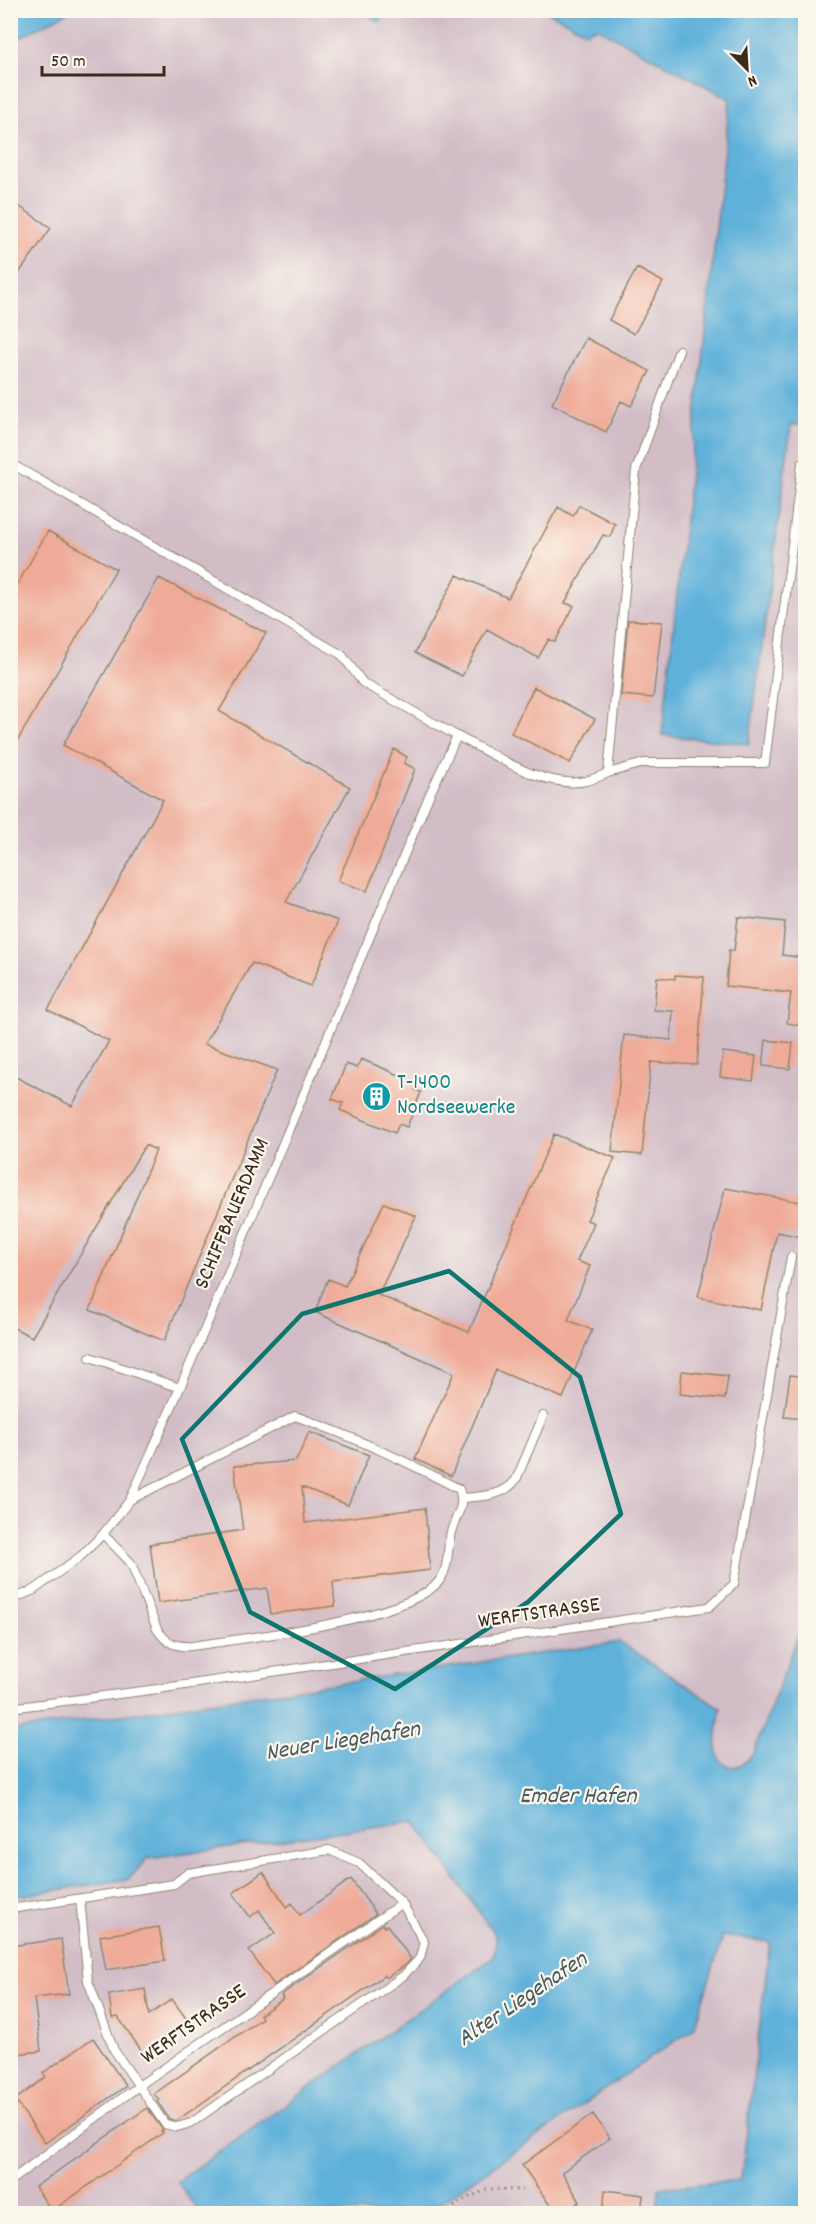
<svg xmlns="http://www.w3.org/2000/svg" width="816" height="2224" font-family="Dekko,sans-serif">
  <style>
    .industrial { fill: #d2bdc7 }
    .water { fill: #5fb1da; stroke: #4d6e7c; stroke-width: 1.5 }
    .building { fill: #efab98 }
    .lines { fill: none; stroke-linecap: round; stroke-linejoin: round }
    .lane-casing { stroke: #92866e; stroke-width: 10 }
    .path { stroke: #92866e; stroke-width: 3; stroke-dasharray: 1.5 4.5; stroke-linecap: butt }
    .lane { stroke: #fff; stroke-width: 8 }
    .marked { fill: none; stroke: #0f766e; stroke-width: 4.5; stroke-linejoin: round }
    .labels { text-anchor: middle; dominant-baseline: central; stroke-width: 4.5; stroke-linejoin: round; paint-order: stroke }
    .culture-label { font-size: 22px; fill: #0d838f; stroke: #fbf7ec; text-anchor: start }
    .street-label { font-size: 22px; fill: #3b2a1e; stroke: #fbf7ec }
    .water-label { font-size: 24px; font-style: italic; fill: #485960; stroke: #fbf7ec }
  </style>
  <rect width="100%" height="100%" fill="#fbf7ec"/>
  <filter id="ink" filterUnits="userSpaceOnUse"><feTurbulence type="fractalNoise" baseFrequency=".0167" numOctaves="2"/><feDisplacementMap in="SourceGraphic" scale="12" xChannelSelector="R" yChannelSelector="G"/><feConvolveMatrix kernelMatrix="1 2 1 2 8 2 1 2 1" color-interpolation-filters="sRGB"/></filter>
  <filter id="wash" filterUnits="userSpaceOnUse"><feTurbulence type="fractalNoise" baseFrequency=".008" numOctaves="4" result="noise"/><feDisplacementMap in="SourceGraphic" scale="24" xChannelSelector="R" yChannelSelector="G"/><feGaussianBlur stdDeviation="1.35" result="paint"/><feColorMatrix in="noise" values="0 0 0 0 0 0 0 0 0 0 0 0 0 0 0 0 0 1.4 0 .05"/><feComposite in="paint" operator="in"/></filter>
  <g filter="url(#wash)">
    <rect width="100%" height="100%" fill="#e9e1bd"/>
    <path class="industrial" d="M362 10 379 22 388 11H546L587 32 595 27 730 98 662 735 791 425H806L805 1618 754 1754 743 1766 736 1768 728 1766 722 1762 717 1751V1733L721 1708 620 1642 11 1731 10 42 70 11Z
      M415 1821 496 1936 495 1952 491 1959 177 2182 200 2213H11L10 1897 129 1879 148 1858Z
      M723 1936 770 1942 741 2180 659 2188 657 2213 425 2214 694 2028Z"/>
    <path class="water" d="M11 10H70V11L11 42Z
      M362 11H388L379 22Z
      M546 11H805V425H791L749 744 662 735 730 99 596 27 587 32Z
      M805 1618V2213H657L659 2188 741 2180 770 1942 723 1936 694 2028 425 2213H200L177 2182 491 1959 495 1952 496 1936 415 1821 148 1858 129 1879 11 1897V1731L620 1642 721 1708C719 1721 715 1734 717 1748 719 1773 741 1771 753 1754Z"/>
    <g id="blocks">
      <path class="building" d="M10 200 51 228 10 286Z
        M637 268 663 282 634 334 609 320Z
        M586 338 650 371 631 406 621 401 606 432 552 404Z
        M579 505 615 524 610 537 603 535 565 603 574 606 555 642 549 639 538 658 487 629 462 676 415 653 457 575 508 598 558 507 573 516Z
        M48 531 116 569 10 754V597Z
        M159 578 266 633 219 711 350 787 286 902 338 921 311 986 252 963 204 1044 277 1070 164 1341 90 1310 156 1150 145 1145 32 1337 10 1326V1074L72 1106 109 1041 48 1010 163 800 63 745Z
        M628 620 662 622 653 698 621 695Z
        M534 687 595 719 570 763 511 733Z
        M394 749 407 757 404 763 415 769 367 891 338 881Z
        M738 917 785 922 782 955 806 958 804 1026 787 1023 791 993 726 986 729 950 734 951Z
        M675 975 704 977 697 1065 651 1062 642 1155 612 1152 624 1035 671 1040 673 1011 654 1010 657 977 675 979Z
        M766 1040 793 1043 790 1069 763 1066Z
        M723 1052 756 1056 753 1081 720 1077Z
        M361 1059 418 1083 415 1090 421 1092 407 1127 399 1124 395 1133 340 1110 343 1103 332 1099 346 1064 357 1068Z
        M554 1134 615 1158 587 1220 594 1223 577 1261 590 1266 568 1320 592 1330 563 1398 496 1370 451 1476 415 1459 454 1373 315 1312 328 1279 345 1286 384 1203 416 1216 378 1295 469 1332Z
        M725 1188 806 1203V1238L777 1232 761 1310 698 1297Z
        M682 1371 728 1376 725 1399 680 1394Z
        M790 1375 806 1377V1419L784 1417Z
        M309 1432 369 1455 348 1505 302 1487 305 1523 425 1508 430 1570 333 1582 335 1606 271 1614 267 1588 158 1603 150 1544 243 1530 234 1466 296 1461Z
        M263 1872 287 1907 292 1903 300 1915 351 1879 376 1914 274 1985 249 1951 275 1933 259 1910 250 1917 233 1893Z
        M383 1924 385 1927 387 1925 411 1959 407 1964 386 1978 385 1975 176 2121 169 2119 157 2101 159 2100 154 2094 262 2018 260 2015 283 1999 281 1995Z
        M159 1927 165 1961 106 1970 100 1936Z
        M61 1939 69 1994 34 1998 41 2051 10 2055V1946Z
        M145 1989 149 2015 172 1999 188 2021 143 2053 118 2017 112 2018 109 1995Z
        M93 2038 126 2086 45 2143 15 2100 46 2077 43 2073Z
        M147 2108 163 2130 161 2131 163 2133 52 2211 35 2187Z
        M593 2114 610 2138 562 2172 580 2202 560 2214H556L522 2165Z
        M605 2190 643 2195 641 2214H603Z"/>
    </g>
  </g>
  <g filter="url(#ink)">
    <use href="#blocks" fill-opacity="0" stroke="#92866e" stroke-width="1.5"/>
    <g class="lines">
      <defs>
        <path id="lane" d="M10 463 342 655 363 683 457 736
          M608 773 644 763H765L802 464H806
          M90 1357 180 1388
          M463 1498C483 1496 502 1497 516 1480L543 1416
          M103 1534 131 1563 157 1629C166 1643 175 1647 192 1646 243 1638 411 1620 440 1580 449 1567 447 1552 450 1537 452 1519 467 1509 459 1489 406 1461 352 1436 295 1416L130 1500
          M10 1600 34 1590 81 1556 103 1534 130 1500 180 1388 429 796 457 736C493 754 545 790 586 781 594 779 601 776 608 773L636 470 679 350
          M10 1708 158 1689 709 1607 734 1584 791 1257
          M10 1909 174 1884 188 1873 329 1850 359 1863 402 1903 424 1942 420 1958 403 1976 191 2123 177 2127 165 2124 114 2050 88 1981 80 1899
          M10 2181 140 2085 402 1903"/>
      </defs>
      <use href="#lane" class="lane-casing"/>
      <path class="path" d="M444 2214 463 2200 488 2189 522 2190"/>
      <use href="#lane" class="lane"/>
    </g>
  </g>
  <path class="marked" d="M449 1271 580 1377 621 1514 528 1602 395 1689 250 1612 182 1439 302 1314Z"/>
  <defs>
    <symbol id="building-disc" viewBox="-11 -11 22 22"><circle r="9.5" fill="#0f9aa8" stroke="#fbf7ec"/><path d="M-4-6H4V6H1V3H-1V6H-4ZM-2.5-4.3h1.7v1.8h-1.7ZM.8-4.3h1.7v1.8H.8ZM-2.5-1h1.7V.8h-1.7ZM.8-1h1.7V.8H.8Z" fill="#fff"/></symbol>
  </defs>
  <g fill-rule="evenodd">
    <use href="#building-disc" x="360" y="1080" width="33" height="33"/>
  </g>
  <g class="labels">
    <g class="culture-label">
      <text x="397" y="1083">T-1400<tspan x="397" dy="25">Nordseewerke</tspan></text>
    </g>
    <g class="street-label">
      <text transform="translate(233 1214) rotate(-67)">SCHIFFBAUERDAMM</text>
      <text transform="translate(539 1614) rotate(-8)">WERFTSTRASSE</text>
      <text transform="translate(194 2025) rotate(-35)">WERFTSTRASSE</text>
    </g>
    <g class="water-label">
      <text transform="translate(343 1742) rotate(-9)">Neuer Liegehafen</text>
      <text x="578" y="1797">Emder Hafen</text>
      <text transform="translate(523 2000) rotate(-34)">Alter Liegehafen</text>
    </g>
  </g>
  <rect width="816" height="2224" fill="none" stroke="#fbf7ec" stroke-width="36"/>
  <g transform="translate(747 69) rotate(156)" stroke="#fbf7ec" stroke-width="4.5" paint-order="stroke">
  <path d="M0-4.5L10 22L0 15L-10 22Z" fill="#3b2a1e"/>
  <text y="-9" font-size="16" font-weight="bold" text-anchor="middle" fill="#3b2a1e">N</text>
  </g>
  <path d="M42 66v9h122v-9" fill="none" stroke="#3b2a1e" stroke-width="3"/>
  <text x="51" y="66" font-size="18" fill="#3b2a1e" stroke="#fbf7ec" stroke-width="4.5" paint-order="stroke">50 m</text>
</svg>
